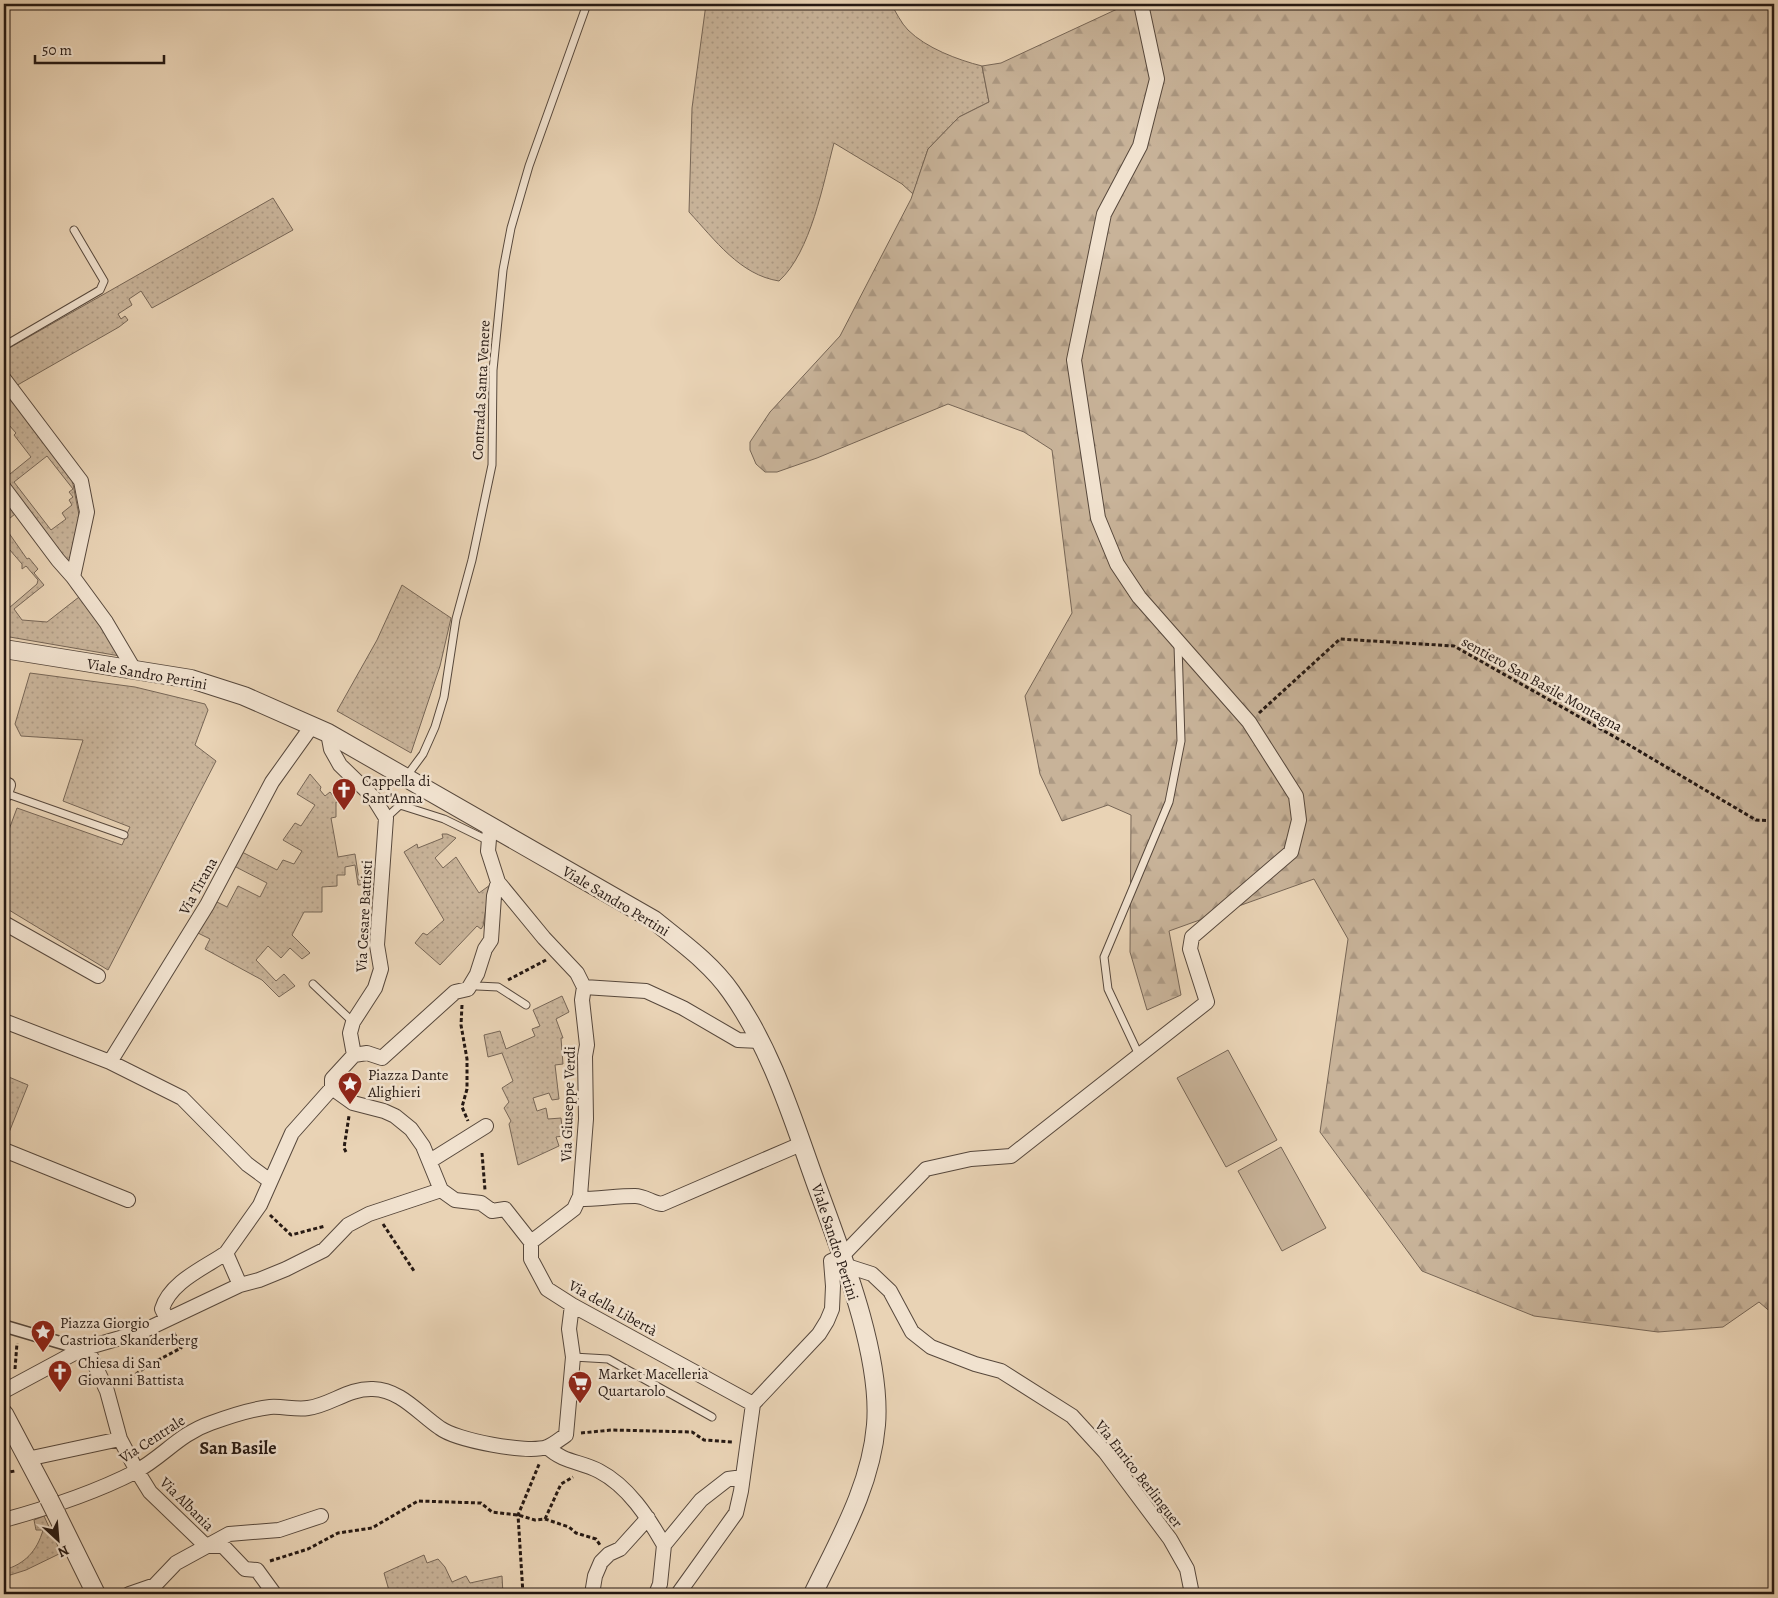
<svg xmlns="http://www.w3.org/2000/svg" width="1778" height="1598" font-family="Alegreya,serif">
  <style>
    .grass { fill: url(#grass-dots); stroke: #776656; fill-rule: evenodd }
    .forest { fill: url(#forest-firs); stroke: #776656 }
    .park { fill: #c8b399; stroke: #776656 }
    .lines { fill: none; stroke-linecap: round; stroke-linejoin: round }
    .service-casing { stroke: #57483c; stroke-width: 9 }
    .pedestrian-casing { stroke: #57483c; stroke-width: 14 }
    .minor-casing { stroke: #57483c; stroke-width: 16 }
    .tertiary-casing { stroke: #57483c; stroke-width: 20 }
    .path { stroke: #261913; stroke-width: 3; stroke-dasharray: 4 2.5; stroke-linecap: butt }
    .service { stroke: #f1e2cf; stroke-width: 7 }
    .pedestrian { stroke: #f1e2cf; stroke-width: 11 }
    .minor { stroke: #f1e2cf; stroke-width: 14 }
    .tertiary { stroke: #f1e2cf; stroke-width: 18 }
    .tertiary-bridge-casing { stroke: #57483c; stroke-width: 20; stroke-linecap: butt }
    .tertiary-bridge { stroke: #f1e2cf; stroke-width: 18 }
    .labels { text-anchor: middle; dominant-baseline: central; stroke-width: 5; stroke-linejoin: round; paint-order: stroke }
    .street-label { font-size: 15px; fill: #261913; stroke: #f1e2cf }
    .poi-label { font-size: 15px; fill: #261913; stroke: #f1e2cf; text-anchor: start }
    .quarter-label { font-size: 18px; font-weight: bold; fill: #261913; stroke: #f1e2cf }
  </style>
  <defs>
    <pattern id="grass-dots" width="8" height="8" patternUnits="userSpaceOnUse" patternTransform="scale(1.25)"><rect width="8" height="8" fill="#c8b399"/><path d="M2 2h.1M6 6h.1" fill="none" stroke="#ac9983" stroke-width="1.8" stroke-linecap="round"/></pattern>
    <pattern id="forest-firs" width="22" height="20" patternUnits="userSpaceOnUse" patternTransform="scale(1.25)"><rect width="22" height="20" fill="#c8b399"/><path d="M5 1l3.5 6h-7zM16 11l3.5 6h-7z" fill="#ac9983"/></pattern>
  </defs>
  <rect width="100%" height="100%" fill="#e9d3b5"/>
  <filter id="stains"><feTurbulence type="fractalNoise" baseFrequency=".004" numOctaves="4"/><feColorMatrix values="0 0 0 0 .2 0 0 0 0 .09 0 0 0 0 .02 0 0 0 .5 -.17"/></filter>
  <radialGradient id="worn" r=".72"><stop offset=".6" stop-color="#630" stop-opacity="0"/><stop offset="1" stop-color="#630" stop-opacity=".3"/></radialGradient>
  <path class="grass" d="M706 4H891C896 12 901 23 908 30 926 48 958 60 982 66L989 102 959 117 928 149 913 194 902 184 834 143C823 184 811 252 779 281 740 275 715 240 689 212L692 108Z
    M273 198 293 230 152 308 141 291 129 299 132 305 118 314 121 319 125 316 128 320 119 327 14 387 4 373V351Z
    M4 390 72 479 79 515 70 578 120 656 4 636V603L9 608 37 584 38 580 26 566 22 569V564L9 549 4 551V526L27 559 29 558 38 569 34 573 44 585 14 609 22 620 47 622 79 597 71 587 73 585 15 514 4 523V467L10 474 31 457 14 435 16 433 9 425 4 426ZM47 456 73 489 69 492 73 497 69 500 72 505 62 513 66 519 51 530 14 482Z
    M402 585 451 618 440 666 411 753 337 711 377 640Z
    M30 673 135 687 205 704 208 710 195 745 216 761 108 970 4 907V843L17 808 122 845 130 827 63 801 83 740 21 736 15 724Z
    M310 774 321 787 320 790 325 796 330 792 338 802H336V817L331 818 338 857 355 854 359 880 375 878 374 884 358 885 355 865 345 867V875H337V886L322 887V912H304L292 935 310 953 302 959 290 948 281 958 268 946 256 960 276 981 284 974 295 986 279 997 262 980 205 949 210 939 196 932 215 901 227 907 238 886 260 897 267 883 234 866 242 852 277 870 283 860 294 864 302 851 283 840 295 823 301 826 315 805 297 794Z
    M442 834H447L456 838 435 858 443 868 456 857 479 893 490 885 483 926 481 929 477 926 440 965 415 943 423 933 427 935 444 920 404 852 417 844 418 848 443 838Z
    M562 996 569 1012 556 1019 563 1038H561L563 1064 555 1065 559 1099 552 1100 549 1093 533 1098 537 1111 546 1108 548 1119 561 1118 563 1136 556 1137 559 1146 518 1165 509 1124 511 1121 504 1108 509 1102 502 1088 513 1081 502 1053 488 1057 484 1035 500 1031 506 1049 535 1036 532 1029 540 1026 533 1010Z
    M4 1075 28 1085 6 1140 4 1139Z
    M44 1516 61 1553 26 1570 4 1577V1570C25 1564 37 1551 43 1530H36L34 1520Z
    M424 1555 427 1563 438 1559 445 1567 452 1582 466 1576 470 1583 502 1576 503 1594H390L384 1573Z"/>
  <path class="forest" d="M1128 4H1774V1315L1759 1302 1723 1327 1658 1332 1534 1316 1422 1271 1320 1132 1348 939 1314 879 1169 931 1181 995 1147 1010 1130 952 1131 815 1108 805 1062 821 1040 774 1025 696 1072 613 1052 450 1024 432 948 404 817 458 777 472H765L756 464 750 450V442L770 412 840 336 911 199 928 149 959 117 989 102 982 66 1001 63Z"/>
  <path class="park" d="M1228 1050 1277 1140 1226 1167 1177 1078Z
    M1281 1147 1326 1228 1282 1251 1238 1171Z"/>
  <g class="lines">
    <defs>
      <path id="service" d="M4 346 100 290 104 281 74 230
        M406 777 423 754 435 727 444 697 456 619 472 560 492 465 493 370 503 270 511 228 529 166 587 4
        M5 793 124 835
        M386 818 400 805 444 819 489 841
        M472 982 477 986 498 987 526 1005
        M313 984 353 1022
        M1139 1055 1108 989 1104 957 1169 802 1181 741 1178 645
        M573 1357 608 1359 712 1417"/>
      <path id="pedestrian" d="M4 1326 82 1349"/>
      <path id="minor" d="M4 379 81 481 87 512 73 577 106 622 135 671
        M4 488 58 560 73 577
        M4 796 8 785
        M490 827 488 851 498 882 544 938 577 973 584 987 582 1000 587 1045 585 1056 586 1119 580 1196 574 1209 531 1242
        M4 923 98 976
        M584 987 646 991 683 1008 738 1040 760 1041
        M4 1021 110 1062 182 1098 247 1164 270 1181
        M354 1055 367 1053 382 1058 455 992 468 989 477 974 485 949 491 940 494 896 498 882
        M110 1062 207 905 272 782 312 726
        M332 1088 353 1103 384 1111 395 1116 411 1129 423 1146 441 1190 455 1200 481 1203 492 1211 505 1209 531 1242V1259L547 1289 572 1305 753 1404
        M4 1150 128 1200
        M430 1161 486 1126
        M579 1199C598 1199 617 1196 635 1196 645 1196 652 1203 662 1204L801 1144
        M844 1265 872 1274 890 1291 912 1332 931 1347 975 1364 1001 1371 1072 1416 1105 1452 1170 1539 1187 1569 1192 1594
        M240 1285 226 1253 260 1205 292 1133 332 1088V1079L354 1055 350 1033 353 1022 375 988 381 969 377 945 386 818 373 797 340 765 331 749 328 733
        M167 1319 162 1309C170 1282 204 1268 226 1253
        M87 1348 107 1391 120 1439 137 1471 150 1492 205 1545
        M4 1391 82 1349 141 1332 240 1285 259 1280 286 1269 324 1250 348 1225 369 1214 441 1190
        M547 1447C564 1463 580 1461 599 1471 628 1486 648 1517 664 1545
        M27 1459 120 1439
        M4 1520C48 1508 94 1493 135 1472 163 1457 179 1434 211 1423 230 1416 251 1409 270 1407 283 1406 296 1410 308 1408 331 1405 348 1388 373 1389 401 1390 418 1413 440 1428 456 1440 527 1454 547 1447 553 1445 560 1439 566 1435L573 1357 569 1329 572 1305
        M206 1546H223L245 1569 257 1570 273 1592
        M129 1594 155 1585 176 1563 229 1534 279 1530 321 1516
        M592 1594 595 1576 601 1562 609 1554 620 1549 648 1518
        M656 1594 660 1584 664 1545 701 1500 728 1479 743 1477
        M678 1594 736 1513 741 1491 753 1404 819 1334 827 1321 832 1309 833 1286 831 1261 842 1256 926 1169 971 1159 1011 1156 1207 1002 1190 949 1192 937 1291 852 1299 820 1296 796 1249 722 1139 597 1117 564 1098 518 1074 360 1104 214 1140 146 1157 79 1141 4"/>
      <path id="tertiary" d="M4 649 191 679 244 696 328 733 654 920C681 942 711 963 731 992 771 1048 792 1117 815 1181 840 1250 882 1354 876 1425 871 1486 839 1540 813 1594
        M4 1414 49 1499
        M56 1513 96 1594"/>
    </defs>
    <use href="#service" class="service-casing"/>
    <use href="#pedestrian" class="pedestrian-casing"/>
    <use href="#minor" class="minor-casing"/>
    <use href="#tertiary" class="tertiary-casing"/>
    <path class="path" d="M1259 713 1340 639 1454 646 1629 745 1756 820 1774 821
      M508 980 546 960
      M462 1005 461 1025 467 1059V1089L462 1107 468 1121
      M346 1152 344 1148 349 1116
      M482 1153 485 1190
      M270 1215 291 1235 325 1226
      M383 1224 414 1271
      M15 1369 17 1343
      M120 1386 147 1366 181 1348 174 1333
      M581 1433 612 1430 692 1432 704 1440 733 1442
      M4 1473 15 1471
      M545 1519 561 1484 573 1477
      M270 1561 308 1549 338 1533 372 1528 418 1501 481 1503 492 1512 518 1515 535 1520 545 1519 569 1527 576 1533 596 1539 600 1545
      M523 1594 518 1515 540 1462"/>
    <use href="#service" class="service"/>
    <use href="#pedestrian" class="pedestrian"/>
    <use href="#minor" class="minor"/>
    <use href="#tertiary" class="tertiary"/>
    <defs>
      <path id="tertiary-bridge" d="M49 1499 56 1513"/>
    </defs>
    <use href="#tertiary-bridge" class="tertiary-bridge-casing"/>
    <use href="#tertiary-bridge" class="tertiary-bridge"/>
  </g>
  <defs>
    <symbol id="church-pin" viewBox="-11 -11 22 30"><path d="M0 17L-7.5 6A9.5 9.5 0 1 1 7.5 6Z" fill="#8f2418" stroke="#f1e2cf"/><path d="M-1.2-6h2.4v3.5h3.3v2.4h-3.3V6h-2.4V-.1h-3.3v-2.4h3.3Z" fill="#fff"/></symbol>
    <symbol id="sight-pin" viewBox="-11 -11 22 30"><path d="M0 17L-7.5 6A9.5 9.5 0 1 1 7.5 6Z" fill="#8f2418" stroke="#f1e2cf"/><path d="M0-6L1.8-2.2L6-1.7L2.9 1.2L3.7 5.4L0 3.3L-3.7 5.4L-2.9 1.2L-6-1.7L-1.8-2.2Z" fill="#fff"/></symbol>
    <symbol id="supermarket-pin" viewBox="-11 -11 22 30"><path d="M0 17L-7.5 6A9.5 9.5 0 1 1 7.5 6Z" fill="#8f2418" stroke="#f1e2cf"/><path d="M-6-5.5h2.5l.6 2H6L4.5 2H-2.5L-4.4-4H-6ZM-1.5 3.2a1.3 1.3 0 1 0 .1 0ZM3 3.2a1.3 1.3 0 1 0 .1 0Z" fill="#fff"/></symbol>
  </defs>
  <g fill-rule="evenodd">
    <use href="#church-pin" x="330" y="776" width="28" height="38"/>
    <use href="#sight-pin" x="336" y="1070" width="28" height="38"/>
    <use href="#sight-pin" x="29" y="1318" width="28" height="38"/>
    <use href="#church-pin" x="46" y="1358" width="28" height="38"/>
    <use href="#supermarket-pin" x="566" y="1369" width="28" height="38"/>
  </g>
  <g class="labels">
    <g class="street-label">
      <text transform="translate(481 390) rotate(-87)">Contrada Santa Venere</text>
      <text transform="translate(147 674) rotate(10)">Viale Sandro Pertini</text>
      <text transform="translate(1542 684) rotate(29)">sentiero San Basile Montagna</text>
      <text transform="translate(198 886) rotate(-61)">Via Tirana</text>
      <text transform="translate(616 901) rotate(31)">Viale Sandro Pertini</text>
      <text transform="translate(364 916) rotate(-87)">Via Cesare Battisti</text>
      <text transform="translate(568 1104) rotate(-88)">Via Giuseppe Verdi</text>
      <text transform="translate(835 1242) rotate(72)">Viale Sandro Pertini</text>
      <text transform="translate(613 1308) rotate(29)">Via della Libertà</text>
      <text transform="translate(152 1439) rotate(-33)">Via Centrale</text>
      <text transform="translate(1139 1474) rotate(52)">Via Enrico Berlinguer</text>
      <text transform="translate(187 1504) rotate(45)">Via Albania</text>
    </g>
    <g class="poi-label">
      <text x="362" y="781">Cappella di<tspan x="362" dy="17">Sant'Anna</tspan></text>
      <text x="368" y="1075">Piazza Dante<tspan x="368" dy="17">Alighieri</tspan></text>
      <text x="60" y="1323">Piazza Giorgio<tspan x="60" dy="17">Castriota Skanderberg</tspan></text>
      <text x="78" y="1363">Chiesa di San<tspan x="78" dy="17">Giovanni Battista</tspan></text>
      <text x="598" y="1374">Market Macelleria<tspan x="598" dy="17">Quartarolo</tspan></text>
    </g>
    <g class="quarter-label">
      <text x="238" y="1448">San Basile</text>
    </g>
  </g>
  <rect width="1778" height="1598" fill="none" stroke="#e9d3b5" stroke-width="20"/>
  <rect x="5" y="5" width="1768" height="1588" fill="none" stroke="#261913" stroke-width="2.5"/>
  <rect x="10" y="10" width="1758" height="1578" fill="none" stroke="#261913"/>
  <g transform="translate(58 1540) rotate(154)" stroke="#f1e2cf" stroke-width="4" paint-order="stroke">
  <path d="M0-4L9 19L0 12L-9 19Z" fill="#261913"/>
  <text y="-8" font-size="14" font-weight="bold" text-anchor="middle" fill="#261913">N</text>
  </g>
  <path d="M35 55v8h129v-8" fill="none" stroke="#261913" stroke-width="2.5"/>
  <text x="42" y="55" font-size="15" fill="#261913" stroke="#f1e2cf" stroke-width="4" paint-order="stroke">50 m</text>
  <rect width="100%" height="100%" filter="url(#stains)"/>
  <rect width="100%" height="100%" fill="url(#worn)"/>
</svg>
